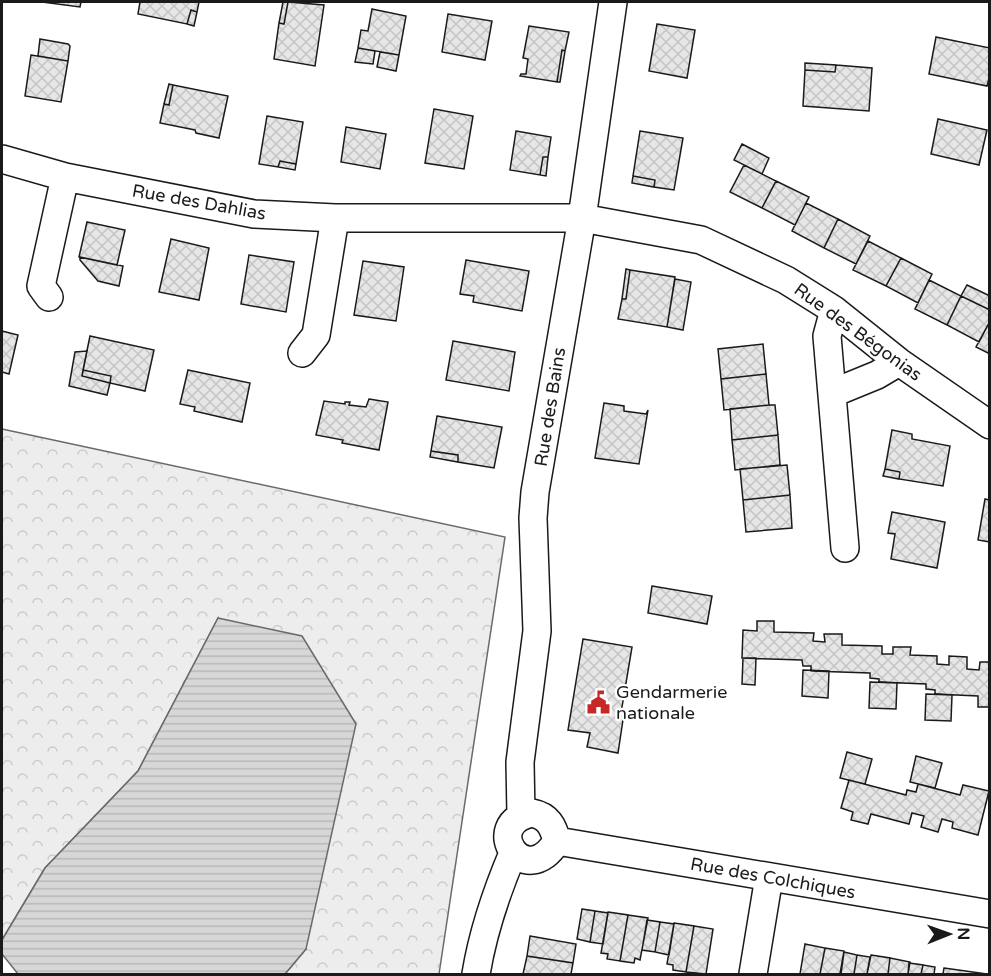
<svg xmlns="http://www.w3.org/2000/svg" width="991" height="976" font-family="'Varela Round',sans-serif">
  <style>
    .forest { fill: url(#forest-crowns); stroke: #6a6a6a; stroke-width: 1.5 }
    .water { fill: url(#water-rules); stroke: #6a6a6a; stroke-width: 1.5 }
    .building { fill: url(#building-cross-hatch); stroke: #1a1a1a; stroke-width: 1.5 }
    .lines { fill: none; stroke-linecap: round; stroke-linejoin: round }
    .minor-casing { stroke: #1a1a1a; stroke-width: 30 }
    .minor { stroke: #fff; stroke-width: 27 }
    .labels { text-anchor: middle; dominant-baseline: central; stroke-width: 4.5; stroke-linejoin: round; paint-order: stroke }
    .street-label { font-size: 18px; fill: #1a1a1a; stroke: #fff }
    .poi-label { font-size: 18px; fill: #1a1a1a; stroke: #fff; text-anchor: start }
  </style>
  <defs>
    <pattern id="forest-crowns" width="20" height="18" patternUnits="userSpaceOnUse" patternTransform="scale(1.5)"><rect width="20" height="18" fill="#ededed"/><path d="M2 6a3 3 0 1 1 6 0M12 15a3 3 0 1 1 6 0" fill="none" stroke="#cbcbcb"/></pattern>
    <pattern id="water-rules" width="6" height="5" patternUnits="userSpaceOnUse" patternTransform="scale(1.5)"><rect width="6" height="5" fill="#d7d7d7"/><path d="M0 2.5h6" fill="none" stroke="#b8b8b8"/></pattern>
    <pattern id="building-cross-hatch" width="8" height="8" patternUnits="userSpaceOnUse" patternTransform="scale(1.5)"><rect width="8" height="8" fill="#e6e6e6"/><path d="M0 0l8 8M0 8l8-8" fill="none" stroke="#c5c5c5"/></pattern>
  </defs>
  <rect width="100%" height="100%" fill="#fff"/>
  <path class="forest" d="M2 429 505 537 439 974H285L306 949 218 618 138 771 45 868 2 940Z"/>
  <path class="water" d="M218 618 302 636 356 724 306 949 285 974H18L2 954V940L45 868 138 771Z"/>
  <path class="building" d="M42 2H81L80 7Z
    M140 2H199L197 12 191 10 187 24 138 14Z
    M283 2H288L284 24 279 23Z
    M288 2 324 5 315 66 274 59 279 23 284 24Z
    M372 9 406 16 399 55 358 48 361 30 368 31Z
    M191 10 197 12 194 26 187 24Z
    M448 14 492 21 485 60 442 52Z
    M657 24 695 30 687 78 649 71Z
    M529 26 569 32 565 51 562 50 557 82 520 76 521 74H526L528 59 523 58Z
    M936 37 990 48V75L987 86 929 74Z
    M40 39 68 44 70 46 68 61 38 56Z
    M358 48 375 51 373 64 355 62Z
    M562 50 565 51 560 82H557Z
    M380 52 399 55 396 71 377 67Z
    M31 55 68 61 61 102 25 96Z
    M805 63 836 65 835 72 805 70Z
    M836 65 872 68 869 111 803 106 805 70 835 72Z
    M169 84 173 85 169 105 164 104Z
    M173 85 228 96 219 138 196 133 195 130 160 123 164 104 169 105Z
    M434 109 473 116 464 169 425 163Z
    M267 116 303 122 296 164 280 161 278 167 259 164Z
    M938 119 987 130 979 165 931 154Z
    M346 127 386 134 380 169 341 162Z
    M516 131 551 137 548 157H543L540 175 510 170Z
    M640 131 683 138 674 190 654 187 655 180 633 176Z
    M742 144 769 158 762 174 734 160Z
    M543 157H548L546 176 540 175Z
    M280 161 296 164 295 170 278 167Z
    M744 165 776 181 762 208 730 192Z
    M633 176 655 180 654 187 632 183Z
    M776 181 809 197 795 225 762 208Z
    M806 203 838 219 824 248 792 231Z
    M838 219 870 236 856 264 824 248Z
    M87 222 125 230 117 265 79 257Z
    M171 239 209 248 199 300 159 292Z
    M868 241 901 258 886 286 853 270Z
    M249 255 294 262 286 312 241 304Z
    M80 257 123 266 119 286 98 281 80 260Z
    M901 258 932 274 918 303 886 286Z
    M466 260 529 271 522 311 473 302 474 296 460 294Z
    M363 261 404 267 396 321 354 315Z
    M626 269 630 270 626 299H622Z
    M630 270 675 277 667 327 618 319 622 299H626Z
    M675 279 691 282 683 330 667 327Z
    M929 280 961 296 947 325 915 309Z
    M967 285 990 296V310L961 296Z
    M961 296 990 310V321L979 342 947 325Z
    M990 321V354L976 347Z
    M2 331 18 335 9 374 2 372Z
    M90 336 154 350 145 391 110 383 111 376 83 370Z
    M453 341 515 352 509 391 446 380Z
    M763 344 766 374 721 379 718 349Z
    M87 351 82 376 110 383 107 395 69 386 75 352Z
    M83 370 111 376 110 383 82 376Z
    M188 370 250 383 242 422 194 411 195 407 180 404Z
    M766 374 769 405 724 410 721 379Z
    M369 399 388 402 379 450 342 443 343 440 316 435 324 401 345 404V402H350L349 405 366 407Z
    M604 403 624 406V411L646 414 648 410 639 464 595 458Z
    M769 405H775L778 435 732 440 730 409Z
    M437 416 502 427 494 468 458 462V455L431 451Z
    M892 430 912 434V439L950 446 943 486 899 479 900 472 885 469Z
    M778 435 780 465 735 470 732 440Z
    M431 451 458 455V462L430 457Z
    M787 465 790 495 743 500 740 469Z
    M885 469 900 472 899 479 883 476Z
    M790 495 792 528 746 532 743 500Z
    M985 499 990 500V542L978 540Z
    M892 512 945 522 937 568 891 559 895 534 888 533Z
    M652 586 712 596 707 624 648 613Z
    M757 621H774V632L814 633 813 641 825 642 824 634H842V645L882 646V654H893V647H911L910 655 937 656V664L949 665V656L967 657V669L979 670 980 662H990V707H978V696L935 694V690L926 689V684L879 682V679L870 678V673L811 671V666H803L802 660 742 658 743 630 757 631Z
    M583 639 632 647 621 713H624L618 753 587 747 590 733 568 730Z
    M743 658H756L755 685 742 684Z
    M803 670 829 671 828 698 802 696Z
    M870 682 897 683 896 709 869 708Z
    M926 694 952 695 951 721 925 720Z
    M847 752 872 759 865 784 840 778Z
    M916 756 942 763 935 788 910 782Z
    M849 780 906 795 907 790 916 792 918 784 960 795 963 785 989 791 978 835 952 828 953 822 942 819 938 832 921 827 924 816 912 813 909 824 871 814 868 824 851 820 853 812 841 808Z
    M582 909 595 911 590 942 577 939Z
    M595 911 608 913 603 944 590 942Z
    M608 912 628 915 620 961 607 959 608 954 601 953Z
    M628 915 648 918 640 960 635 958 634 963 620 961Z
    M647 920 660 922 655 952 642 950Z
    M660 922 674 924 669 955 655 952Z
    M674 923 694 926 686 972 673 970V965L667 964Z
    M694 926 713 929 706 974 686 972Z
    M530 936 576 944 573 963 527 956Z
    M805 944 825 948 820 974H800Z
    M825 948 844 951 840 974H820Z
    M844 952 857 955 854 974H841Z
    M857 955 870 957 867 974H854Z
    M871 955 890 958 888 974H867Z
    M527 956 573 963 571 974H523Z
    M890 958 910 962 908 974H888Z
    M909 963 923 965 921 974H908Z
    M923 965 935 967 934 974H921Z
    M944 968 987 974H943Z"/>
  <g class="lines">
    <defs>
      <path id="minor" d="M2 159 65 177 254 214 335 218H582L701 240 786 280 834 310 899 362 990 425
        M49 297 41 286 65 177
        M834 310 827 336 845 548
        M302 353 316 335 335 218
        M833 393 877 375 899 362
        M532 813C548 816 553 826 557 841 525 893 479 824 532 813Z
        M521 815 520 762 537 631 533 518 535 492 582 218 613 2
        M557 841 990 914
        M476 974C483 931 496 893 513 853
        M753 974 769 877"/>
    </defs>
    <use href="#minor" class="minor-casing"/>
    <use href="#minor" class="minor"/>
  </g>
  <defs>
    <symbol id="civic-bare" viewBox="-9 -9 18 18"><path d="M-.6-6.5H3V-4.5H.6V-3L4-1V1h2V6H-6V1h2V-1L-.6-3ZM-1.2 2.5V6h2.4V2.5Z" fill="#c62828" stroke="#fff" stroke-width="2.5" paint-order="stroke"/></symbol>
  </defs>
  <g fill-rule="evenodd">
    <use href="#civic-bare" x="582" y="686" width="33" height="33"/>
  </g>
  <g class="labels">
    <g class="street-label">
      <text transform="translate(199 202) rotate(10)">Rue des Dahlias</text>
      <text transform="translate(858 332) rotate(36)">Rue des Bégonias</text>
      <text transform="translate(550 407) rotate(-81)">Rue des Bains</text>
      <text transform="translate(773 878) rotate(10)">Rue des Colchiques</text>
    </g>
    <g class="poi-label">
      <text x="616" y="692">Gendarmerie<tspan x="616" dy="21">nationale</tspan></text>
    </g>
  </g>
  <rect width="991" height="976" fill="none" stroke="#1a1a1a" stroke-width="6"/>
  <g transform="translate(949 934) rotate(89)" stroke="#ffffff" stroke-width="4.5" paint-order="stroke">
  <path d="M0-4.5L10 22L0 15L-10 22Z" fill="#1a1a1a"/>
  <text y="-9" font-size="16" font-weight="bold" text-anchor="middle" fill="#1a1a1a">N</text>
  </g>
</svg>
